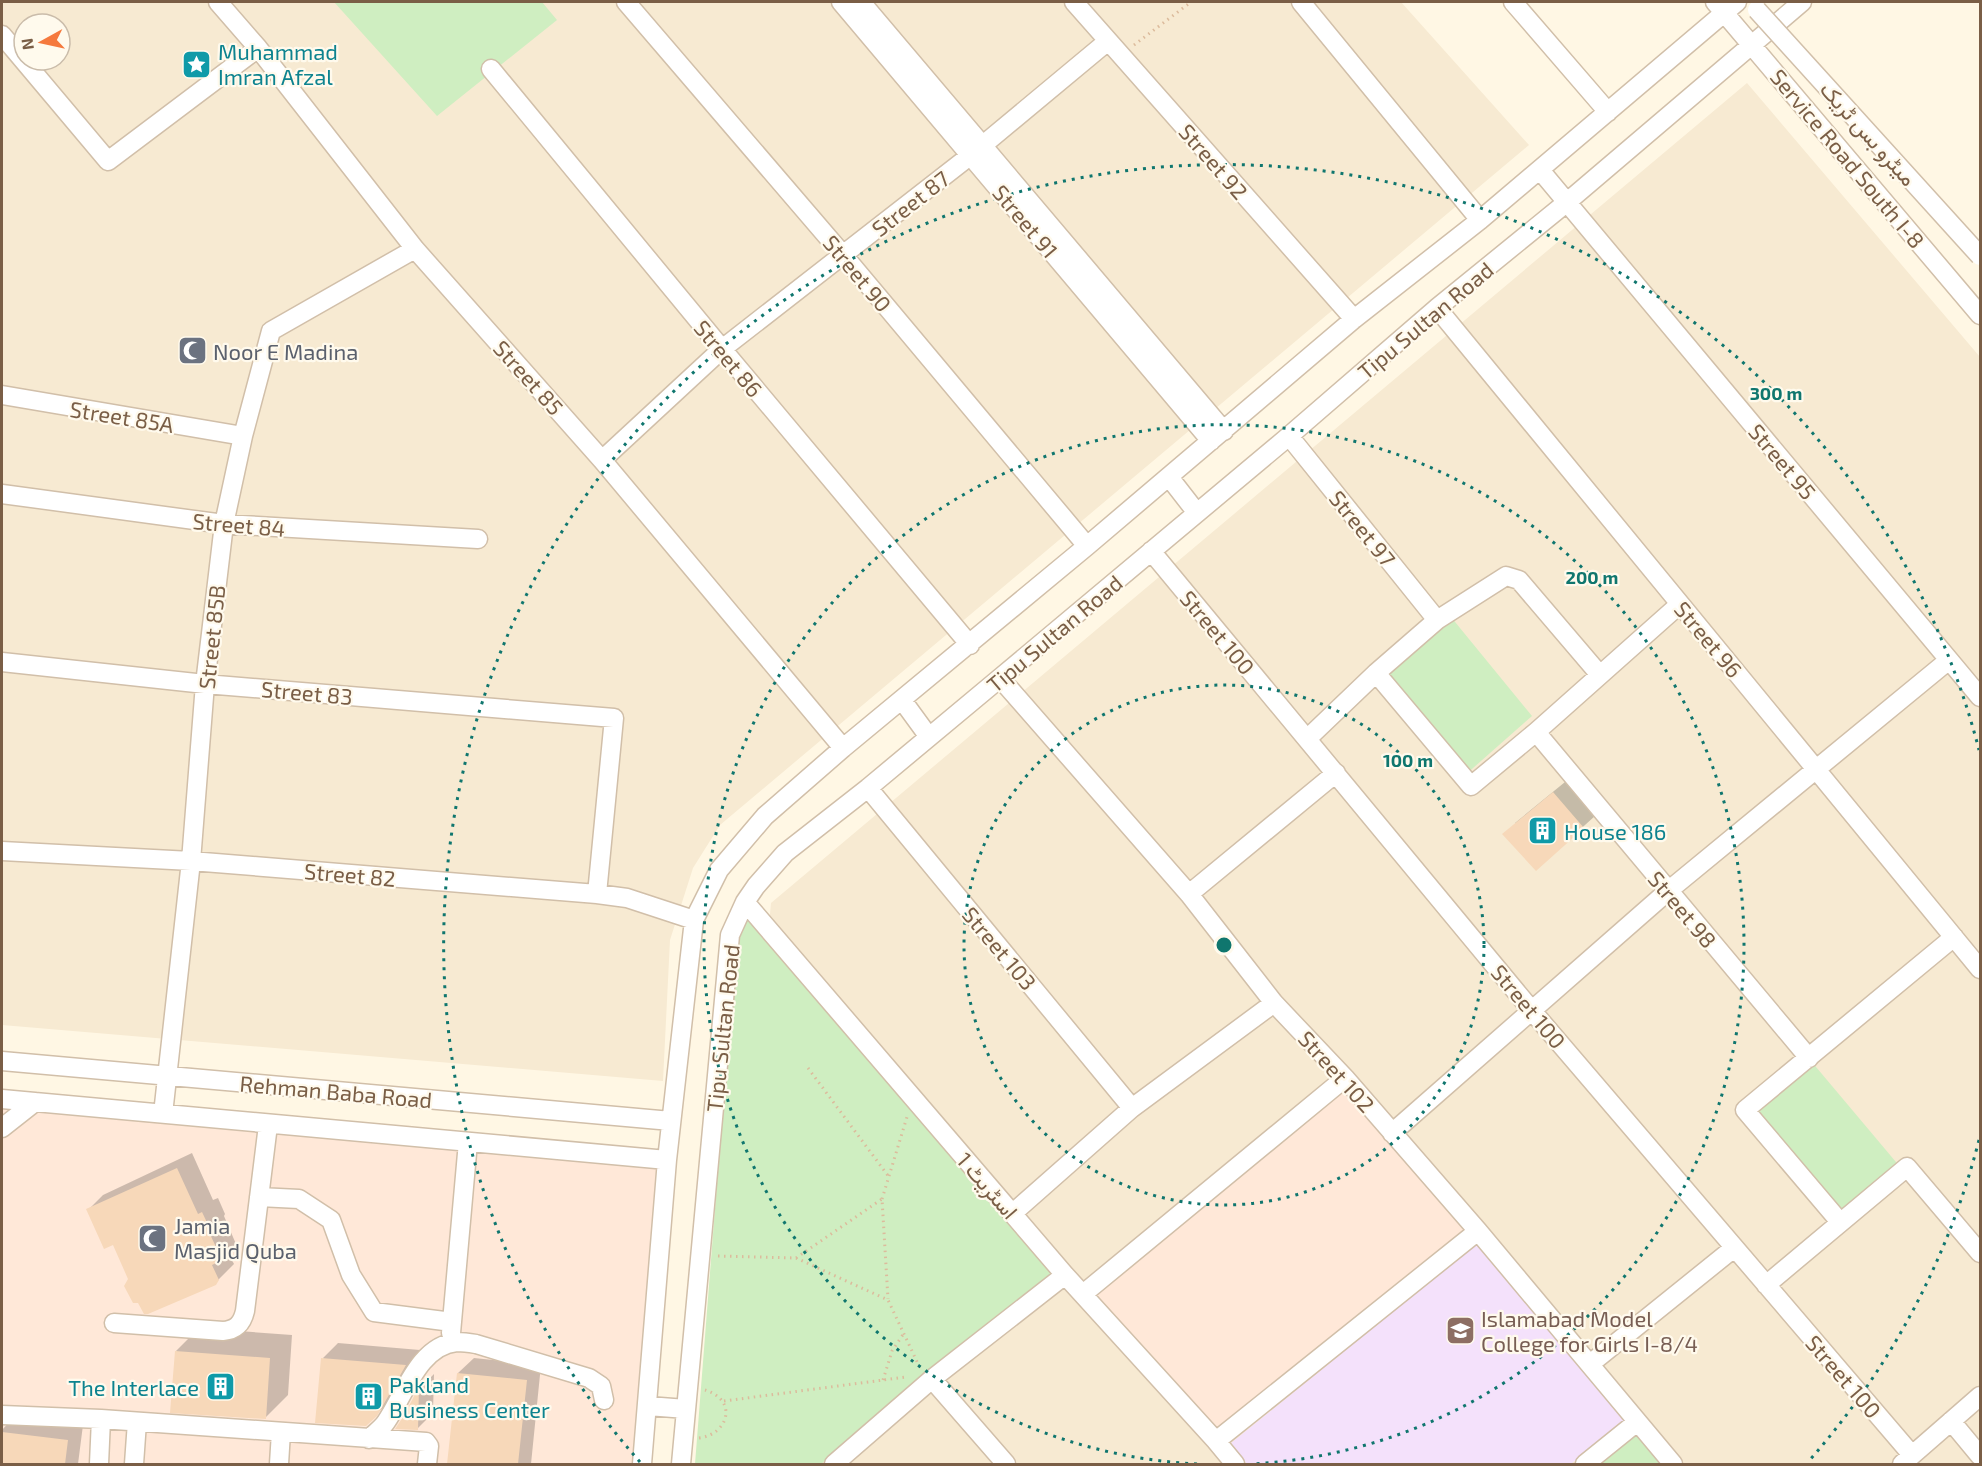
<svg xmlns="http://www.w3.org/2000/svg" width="1982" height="1466" font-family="'Exo 2',Vazirmatn,sans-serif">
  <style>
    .residential { fill: #f7ead2; fill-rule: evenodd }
    .commercial { fill: #ffe8d8 }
    .education { fill: #f4e1fb }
    .green { fill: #cfeec1 }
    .shadow { fill: #0003 }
    .building { fill: #f7d8b9 }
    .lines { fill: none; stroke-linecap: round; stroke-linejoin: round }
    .minor-casing { stroke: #d1bfa9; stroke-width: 21 }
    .path { stroke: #dcbb9c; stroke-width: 3; stroke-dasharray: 1.5 4.5; stroke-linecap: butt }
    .minor { stroke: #fff; stroke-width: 18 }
    .minor-bridge-casing { stroke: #d1bfa9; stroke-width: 21; stroke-linecap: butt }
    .minor-bridge { stroke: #fff; stroke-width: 18 }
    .ring { fill: none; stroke: #0f766e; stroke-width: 3; stroke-dasharray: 3 6 }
    .labels { text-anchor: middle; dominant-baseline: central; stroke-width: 4.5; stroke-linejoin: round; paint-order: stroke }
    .culture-label { font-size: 22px; fill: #0d838f; stroke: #fffaed; text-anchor: start }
    .street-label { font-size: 22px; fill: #7a5e46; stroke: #fffaed }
    .worship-label { font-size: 22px; fill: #5b616d; stroke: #fffaed; text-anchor: start }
    .education-label { font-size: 22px; fill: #785e54; stroke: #fffaed; text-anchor: start }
    .centre { fill: #0f766e; stroke: #fffaed; stroke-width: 3 }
    .ring-label { font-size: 18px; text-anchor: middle; font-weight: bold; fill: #0f766e; stroke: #fffaed; stroke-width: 4.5; stroke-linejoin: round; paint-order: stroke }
  </style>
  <rect width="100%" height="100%" fill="#fff7e4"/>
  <path class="residential" d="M2 2H1401L1529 145 720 825 693 868 670 940 663 1081 2 1025ZM24 24H60V60H24Z
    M1747 83 1980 357V1464H720L771 903Z"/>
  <path class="commercial" d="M1341 1075 1471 1230 1217 1433 1093 1290Z
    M2 1099 667 1160 642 1464H2Z"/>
  <path class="education" d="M1477 1244 1626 1419 1571 1464H1247L1231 1443Z"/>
  <path class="green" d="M334 2H542L557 20 437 116Z
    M1442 606 1532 716 1464 776 1373 665Z
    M747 912 1055 1272 821 1464H695L736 941Z
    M1811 1061 1901 1168 1840 1218 1750 1112Z
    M1634 1432 1661 1464H1596Z"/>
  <path class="shadow" d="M1565 782 1595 816 1536 869 1515 823Z
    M192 1153 213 1200 218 1198 225 1214 224 1216 236 1244 228 1252 234 1264 215 1283 130 1279 114 1243 88 1210 103 1195Z
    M199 1328 292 1335 288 1395 265 1418 176 1351Z
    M338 1343 420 1350 392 1399 365 1425 323 1358Z
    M474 1358 541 1365 531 1464H449L458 1373Z
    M434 1374 433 1413 417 1429 404 1417 420 1388Z
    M14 1417 83 1425 78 1464H2V1430Z"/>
  <path class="building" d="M1553 792 1584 828 1536 871 1502 834Z
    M177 1168 198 1214 202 1212 211 1231 209 1232 222 1260 212 1265 219 1280 216 1285 148 1314H144L138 1303H133L124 1286 128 1279 113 1245 104 1249 86 1209Z
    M175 1351 270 1358 266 1419 170 1413Z
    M321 1358 406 1365 377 1416 366 1426 315 1423Z
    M457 1373 527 1380 518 1464H447Z
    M419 1387 418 1430 395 1429 403 1417Z
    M2 1432 68 1440 65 1464H2Z"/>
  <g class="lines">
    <defs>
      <path id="minor" d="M218 2 258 48 415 249 602 460 843 748
        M626 2 844 256 1087 546
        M841 2 1211 441
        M861 2 1224 431
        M1074 2 1354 319
        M1301 2 1480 220
        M1513 2 1608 112
        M1715 2 1980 315
        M2 35 108 161 258 48
        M491 69 722 349 970 645
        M1540 170 1980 697
        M1437 308 1980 969
        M2 395 243 436
        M1289 436 1437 620
        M602 460 722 349 971 155 1108 41
        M1169 477 1197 513
        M2 494 224 524 478 539
        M1151 551 1533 1012 1912 1455
        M2 662 205 684 614 718 597 894
        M1376 673 1471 786 1536 732 1680 604
        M1000 678 1189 894 1274 1003 1345 1078 1478 1231 1673 1464
        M902 700 929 737
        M1536 732 1809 1058
        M1307 739 1376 673 1437 620 1506 576 1519 580 1600 675
        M868 788 1132 1108
        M2 851 191 861 597 894 627 898 694 920
        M1189 894 1336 773
        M745 902 1065 1275 1216 1441 1235 1464
        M2 1061 671 1121
        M2 1099 667 1160
        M163 1114 191 861 205 684 224 524 243 436 271 331 415 249
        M2 1128 35 1102
        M1392 1133 1668 891 1949 660
        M259 1197 299 1199 331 1220 351 1275 374 1312 452 1322
        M1013 1213 1132 1108 1274 1003
        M1840 1222 1745 1110 1954 937
        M1766 1285 1907 1167 1980 1253
        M1083 1294 1345 1078
        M114 1323 223 1331C236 1330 242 1324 245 1311L268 1125
        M451 1333 468 1142
        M1590 1364 1734 1248
        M932 1379 1006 1464
        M648 1406 686 1409
        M2 1415 101 1419 426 1442 429 1446 427 1464
        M1951 1421 1980 1456
        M369 1439C375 1433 382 1428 386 1422 404 1396 419 1345 457 1342 463 1342 470 1343 476 1344L589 1378 601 1386 604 1400
        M1216 1441 1478 1231
        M99 1464 101 1419
        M134 1464 137 1422
        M279 1464 281 1432
        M642 1464 667 1160 694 920 719 870 765 816 843 748 1087 546 1354 319 1480 220 1737 2
        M681 1464 730 935 745 902 756 886 785 853 868 788 1000 678 1289 436 1437 308 1566 203 1802 2
        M834 1464 932 1379 1065 1275
        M1585 1464 1637 1422
        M1902 1464 1980 1396"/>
    </defs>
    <use href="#minor" class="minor-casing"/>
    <path class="path" d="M1134 45 1191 2
      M808 1068 889 1177
      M882 1199 907 1117
      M718 1256 796 1258 888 1300 920 1368
      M796 1258 882 1199 888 1299
      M883 1380 892 1351 904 1333
      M724 1401 906 1377
      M699 1438C729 1434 738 1400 705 1390"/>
    <use href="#minor" class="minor"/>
    <defs>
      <path id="minor-bridge" d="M1757 10 1980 256"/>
    </defs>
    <use href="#minor-bridge" class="minor-bridge-casing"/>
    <use href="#minor-bridge" class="minor-bridge"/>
  </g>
  <g class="ring">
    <circle cx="1224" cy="945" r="260"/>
    <path d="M1197 1464A520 520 0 1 1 1251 1464"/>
    <path d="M1979 1140A780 780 0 0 1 1808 1462M640 1462A780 780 0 1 1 1979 750"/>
  </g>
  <defs>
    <symbol id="sight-square" viewBox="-11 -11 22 22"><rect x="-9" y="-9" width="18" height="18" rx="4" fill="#0f9aa8" stroke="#fffaed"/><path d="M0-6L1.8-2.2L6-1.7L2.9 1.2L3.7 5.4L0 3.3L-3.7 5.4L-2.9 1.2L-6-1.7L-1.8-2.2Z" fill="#fff"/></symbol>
    <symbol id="mosque-square" viewBox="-11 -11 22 22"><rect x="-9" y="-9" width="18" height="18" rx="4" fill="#6b7280" stroke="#fffaed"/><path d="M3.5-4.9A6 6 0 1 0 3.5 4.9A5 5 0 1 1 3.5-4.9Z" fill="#fff"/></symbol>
    <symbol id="building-square" viewBox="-11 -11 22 22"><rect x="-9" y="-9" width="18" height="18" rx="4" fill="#0f9aa8" stroke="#fffaed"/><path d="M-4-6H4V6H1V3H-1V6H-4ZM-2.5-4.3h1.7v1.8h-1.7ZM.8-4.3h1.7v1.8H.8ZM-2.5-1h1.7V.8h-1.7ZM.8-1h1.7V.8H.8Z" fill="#fff"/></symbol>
    <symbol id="university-square" viewBox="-11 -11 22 22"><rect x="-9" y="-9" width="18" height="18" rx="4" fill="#8d6e63" stroke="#fffaed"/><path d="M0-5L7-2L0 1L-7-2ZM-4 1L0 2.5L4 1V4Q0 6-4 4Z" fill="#fff"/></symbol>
  </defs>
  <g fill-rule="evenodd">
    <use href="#sight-square" x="180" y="48" width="33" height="33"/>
    <use href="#mosque-square" x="176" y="334" width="33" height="33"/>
    <use href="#building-square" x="1526" y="814" width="33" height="33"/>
    <use href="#mosque-square" x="136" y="1222" width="33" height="33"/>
    <use href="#university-square" x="1444" y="1314" width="33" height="33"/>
    <use href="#building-square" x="204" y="1370" width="33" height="33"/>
    <use href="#building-square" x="352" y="1380" width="33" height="33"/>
  </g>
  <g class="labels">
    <g class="culture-label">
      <text x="218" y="51">Muhammad<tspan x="218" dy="25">Imran Afzal</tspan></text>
      <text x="1564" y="831">House 186</text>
      <text x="389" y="1384">Pakland<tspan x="389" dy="25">Business Center</tspan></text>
      <text x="199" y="1387" text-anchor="end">The Interlace</text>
    </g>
    <g class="street-label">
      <text transform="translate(1869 133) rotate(48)">میٹرو بس ٹریک</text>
      <text transform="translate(1848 158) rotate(50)">Service Road South I-8</text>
      <text transform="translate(1214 161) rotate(49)">Street 92</text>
      <text transform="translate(910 203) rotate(-38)">Street 87</text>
      <text transform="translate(1026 221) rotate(50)">Street 91</text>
      <text transform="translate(858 273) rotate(50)">Street 90</text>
      <text transform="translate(1425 320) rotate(-40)">Tipu Sultan Road</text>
      <text transform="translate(729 358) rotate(50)">Street 86</text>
      <text transform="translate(529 377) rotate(48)">Street 85</text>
      <text transform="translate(122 416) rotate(9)">Street 85A</text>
      <text transform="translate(1783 461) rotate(50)">Street 95</text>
      <text transform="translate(239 524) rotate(5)">Street 84</text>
      <text transform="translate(1363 528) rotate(51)">Street 97</text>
      <text transform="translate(1218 632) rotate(50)">Street 100</text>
      <text transform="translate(1054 633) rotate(-40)">Tipu Sultan Road</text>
      <text transform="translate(211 637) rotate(-84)">Street 85B</text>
      <text transform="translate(1709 639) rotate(50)">Street 96</text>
      <text transform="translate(307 692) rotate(5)">Street 83</text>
      <text transform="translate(350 874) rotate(5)">Street 82</text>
      <text transform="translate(1683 909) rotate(50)">Street 98</text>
      <text transform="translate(1000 948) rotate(50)">Street 103</text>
      <text transform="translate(1529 1006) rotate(50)">Street 100</text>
      <text transform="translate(722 1028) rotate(-84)">Tipu Sultan Road</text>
      <text transform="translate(1337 1071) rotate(48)">Street 102</text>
      <text transform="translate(336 1091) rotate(5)">Rehman Baba Road</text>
      <text transform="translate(988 1185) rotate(49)">اسٹریٹ 1</text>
      <text transform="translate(1844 1376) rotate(49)">Street 100</text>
    </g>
    <g class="worship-label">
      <text x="213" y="351">Noor E Madina</text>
      <text x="174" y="1225">Jamia<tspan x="174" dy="25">Masjid Quba</tspan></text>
    </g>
    <g class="education-label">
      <text x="1481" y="1318">Islamabad Model<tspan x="1481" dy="25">College for Girls I-8/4</tspan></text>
    </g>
  </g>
  <circle cx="1224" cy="945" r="9" class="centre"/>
  <g class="ring-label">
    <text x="1776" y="400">300 m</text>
    <text x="1592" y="584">200 m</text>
    <text x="1408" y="767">100 m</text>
  </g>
  <rect width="1982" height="1466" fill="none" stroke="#7a5e46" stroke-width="6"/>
  <g transform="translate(42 42) rotate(262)"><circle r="28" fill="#fffaed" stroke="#cabcaa" stroke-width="1.5"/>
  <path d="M0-4.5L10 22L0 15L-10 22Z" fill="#f5793d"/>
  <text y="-9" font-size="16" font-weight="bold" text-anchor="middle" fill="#7a5e46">N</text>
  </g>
</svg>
